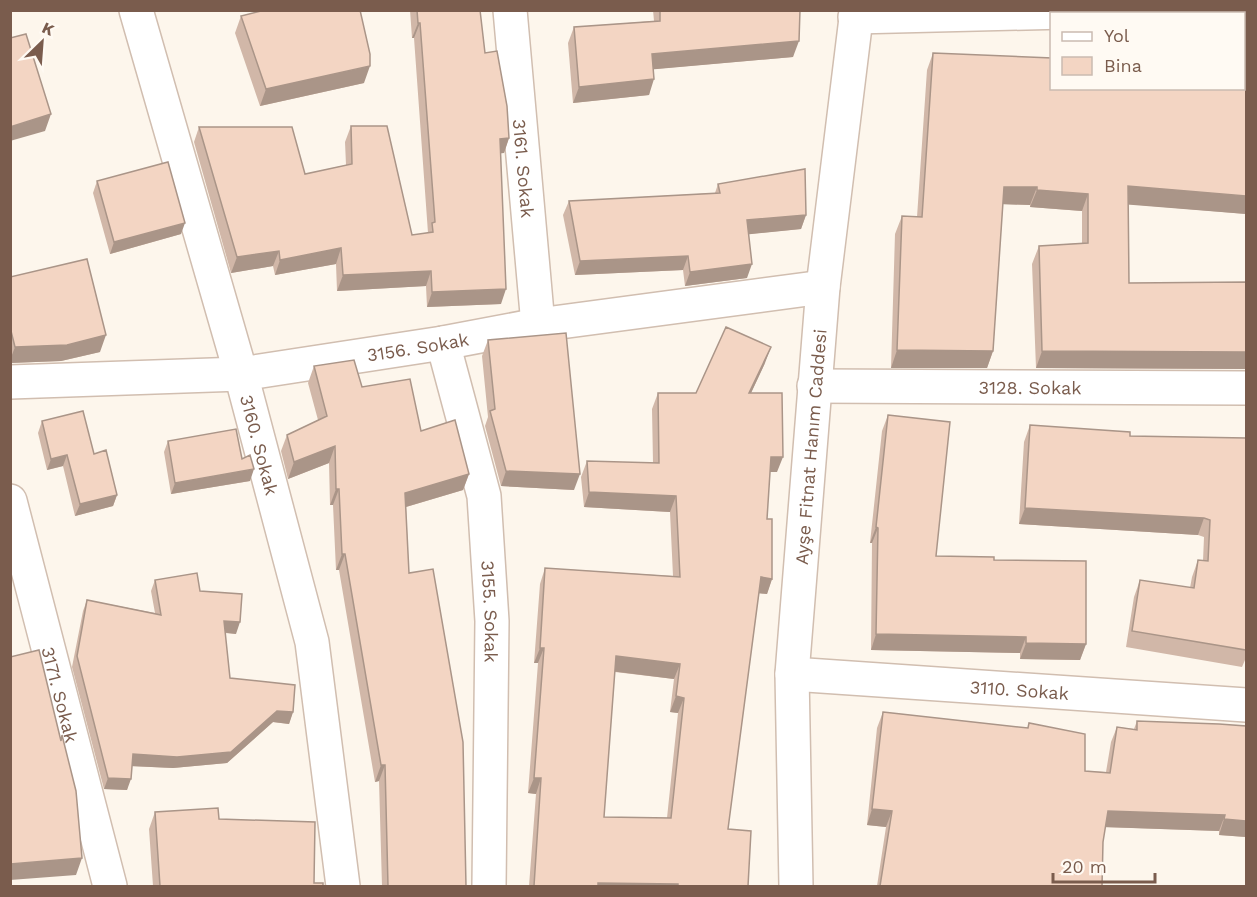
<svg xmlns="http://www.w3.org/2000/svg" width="1257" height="897" font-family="'Work Sans',sans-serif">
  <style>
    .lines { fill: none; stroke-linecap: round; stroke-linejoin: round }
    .minor-casing { stroke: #d1beb0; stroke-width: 36 }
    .minor { stroke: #fff; stroke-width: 33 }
    .wall { fill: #d1b7a8; fill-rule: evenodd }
    .shaded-wall { fill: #aa9588 }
    .building { fill: #f3d5c3; stroke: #aa9588; stroke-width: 1.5; fill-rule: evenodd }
    .labels { text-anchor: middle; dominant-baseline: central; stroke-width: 4.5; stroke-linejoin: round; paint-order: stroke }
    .street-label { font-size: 18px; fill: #7a5c4d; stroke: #fffaf3 }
  </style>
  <rect width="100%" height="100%" fill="#fdf6ec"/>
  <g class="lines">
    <defs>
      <g id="minor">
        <path id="s1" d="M136 10 241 374 312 642 343 886"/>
        <path id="s2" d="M510 10 538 325"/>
        <path d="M855 17 1149 10"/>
        <path id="s3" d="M443 343 484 496 492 621 489 886"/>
        <path id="s4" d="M10 382 241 374 443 343 538 325 823 287"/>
        <path id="s5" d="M814 386 1246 388"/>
        <path id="s6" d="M10 501 110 886"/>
        <path id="s7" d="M792 674 1246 705"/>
        <path id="s8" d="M796 886 792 674 823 287 857 10"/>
      </g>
    </defs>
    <use href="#minor" class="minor-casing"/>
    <use href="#minor" class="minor"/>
  </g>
  <path class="wall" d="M410 10H480L485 53 509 138 504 153H501V304L427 307 426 286 337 291 336 264 275 275 273 266 231 273 194 142 199 127 305 174 346 165 345 142 351 126 412 235 428 233 414 38H412Z
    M653 10H800L793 57 654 69 649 95 573 103 568 43 574 27 654 21Z
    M241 16 364 83 260 106 235 33Z
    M933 53 1052 88 1246 80V214L1128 204 1129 283 1246 282V369L1036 368 1032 264 1039 246 1082 243V211L1030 207V205L1003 204 993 351 987 368H891L895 234 902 216 917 217 927 70Z
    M97 181 181 234 110 254 93 193Z
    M718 184 806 215 801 229 749 234 747 278 685 286 683 270 575 275 563 215 569 201 715 193Z
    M10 277 100 352 61 361 10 363Z
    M488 340 574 490 501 486 485 426 488 417 482 356Z
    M765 363 751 393 777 472H770L767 519 772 579 767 594 759 593 728 829 748 886H529L536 794 528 793 538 663H534L540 584 545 568 673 576 670 512 584 507 581 477 587 461 653 463 652 409 658 393H696ZM615 672 674 679 670 712 678 713 667 818 604 817Z
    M314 366 362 387 421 431 469 474 463 490 406 507 409 573 466 886H382L379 781 375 782 339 570H336L333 505H330L329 463 288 479 281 451 287 435 318 420 308 383Z
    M888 415 936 556 994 560 1086 644 1080 660 1020 659V653L871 650 872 543H870L882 431Z
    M42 421 94 454 117 495 113 506 75 516 63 466 47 470 38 433Z
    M1030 425 1130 436 1246 438V660H1245L1242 667 1126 647 1134 597 1140 580 1190 588 1192 577 1198 560 1203 561 1204 537 1198 535 1019 524 1024 442Z
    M168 441 242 459 250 481 171 494 164 452Z
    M155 580 200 591 236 634 225 633 230 678 293 712 289 724 273 722 227 763 173 768 132 766 127 790 104 789 72 667 83 611 87 600 155 613 151 591Z
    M883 712 1028 728 1029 723 1085 771 1106 772 1111 742 1117 727 1134 729 1137 721 1246 726V837L1219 835V831L1105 827 1103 842 1102 886H877L886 827 867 825 877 728Z
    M155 812 219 819 314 883 323 886H153L149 829Z"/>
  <path class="shaded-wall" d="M418 23H420L414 38H412Z
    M799 41 793 57 646 70 652 54Z
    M370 66 364 83 260 106 266 89Z
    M654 79 649 95 573 103 579 87Z
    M51 114 45 131 10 141V127Z
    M509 138 504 153 495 154 500 139Z
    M1128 186 1246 196V214L1121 204Z
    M1004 187H1037L1030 205 998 204Z
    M1037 190 1088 194 1082 211 1030 207Z
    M806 215 801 229 742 235 747 220Z
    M185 223 181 234 110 254 114 242Z
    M341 248 336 264 275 275 280 260Z
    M279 251 273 266 231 273 237 257Z
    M688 256 683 270 575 275 580 261Z
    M752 264 747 278 685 286 690 272Z
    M431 271 426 286 337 291 343 275Z
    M506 289 501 304 427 307 432 292Z
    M106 335 100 352 61 361 10 363V360L15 347Z
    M771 347 765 363 744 408 749 393Z
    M897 350 993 351 987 368H891Z
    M1042 351 1246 352V369L1036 368Z
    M335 446 329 463 288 479 294 462Z
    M67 455 63 466 47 470 51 459Z
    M771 457H783L777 472H765Z
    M254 469 250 481 171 494 175 483Z
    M506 471 580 474 574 490 501 486Z
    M469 474 463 490 399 509 405 493Z
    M336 489H339L333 505H330Z
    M589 492 676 496 670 512 584 507Z
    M117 495 113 506 75 516 80 504Z
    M1025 508 1204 518 1198 535 1019 524Z
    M876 527 878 528 872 543H870Z
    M342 554H345L339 570H336Z
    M761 577 772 579 767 594 756 593Z
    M224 621 240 622 236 634 220 632Z
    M876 634 1026 637 1020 653 871 650Z
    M1026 643 1086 644 1080 660 1020 659Z
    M540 648H544L538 663H534Z
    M616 656 680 664 674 679 610 671Z
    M676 696 684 698 678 713 670 712Z
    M277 711 293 712 289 724 273 722 227 763 173 768 129 766 133 754Z
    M381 765H385L379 781 375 782Z
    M108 778 131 779 127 790 104 789Z
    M534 778H541L536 794 528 793Z
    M872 809 892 811 886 827 867 825Z
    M1108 811 1225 815 1219 831 1102 827Z
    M1224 819 1246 821V837L1219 835Z
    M82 858 76 875 10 880V864Z
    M598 883 678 884 677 886H597Z"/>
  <path class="building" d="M265 10H360L370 54V66L266 89 241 16Z
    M417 10H480L485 53 497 51 507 106 509 138 500 139 506 289 432 292 431 271 343 275 341 248 280 260 279 251 237 257 199 127H292L305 174 352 164 351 126H387L412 235 433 232 432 223 435 222 420 23H418Z
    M660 10H800L799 41 652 54 654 79 579 87 574 27 660 21Z
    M26 34 51 114 10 127V38Z
    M933 53 1052 58V88H1244V80H1246V196L1128 186 1129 283 1246 282V352L1042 351 1039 246 1088 243V194L1037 190V187H1004L993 351 897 350 902 216 922 217Z
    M168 162 185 223 114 242 97 181Z
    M805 169 806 215 747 220 752 264 690 272 688 256 580 261 569 201 720 193 718 184Z
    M87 259 106 335 67 345 15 347 10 327V277Z
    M726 327 771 347 749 393H782L783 457H771L767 519H772V579L761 577 728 829 751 831 748 886H678V884L598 883V886H534L541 778H534L544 648H540L545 568 680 577 676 496 589 492 587 461 659 463 658 393H696ZM616 656 680 664 676 696 684 698 671 818 604 817Z
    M566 333 580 474 506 471 490 411 495 409 488 340Z
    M354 360 362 387 410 379 421 431 455 420 469 474 405 493 409 573 433 569 463 742 466 886H388L385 765H381L345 554H342L339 489H336L335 446 294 462 287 435 327 416 314 366Z
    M83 411 94 454 106 450 117 495 80 504 67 455 51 459 42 421Z
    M888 415 950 422 936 556 994 557V560L1086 561V644L1026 643V637L876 634 878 528 876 527Z
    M1030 425 1130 432V436L1246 438V650L1132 631 1140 580 1194 588 1198 560 1208 561 1210 520 1204 518 1025 508Z
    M236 429 242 459 250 455 254 469 175 483 168 441Z
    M197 573 200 591 242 594 240 622 224 621 230 678 295 685 293 712 277 711 231 752 177 757 133 754 131 779 108 778 77 656 87 600 161 615 155 580Z
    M39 650 61 741 62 735 76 791 82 858 10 864V657Z
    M883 712 1028 728 1029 723 1085 734V771L1110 773 1117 727 1137 730V721L1219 724 1246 726V821L1224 819 1225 815 1108 811 1103 842 1102 886H880L892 811 872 809Z
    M218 808 219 819 315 822 314 883H323V886H160L155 812Z"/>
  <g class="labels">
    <g class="street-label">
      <text stroke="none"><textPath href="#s2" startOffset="159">3161. Sokak</textPath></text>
      <text stroke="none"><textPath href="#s4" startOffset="410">3156. Sokak</textPath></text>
      <text stroke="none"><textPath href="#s5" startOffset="216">3128. Sokak</textPath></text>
      <text stroke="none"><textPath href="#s1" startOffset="452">3160. Sokak</textPath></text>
      <text stroke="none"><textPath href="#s8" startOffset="440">Ayşe Fitnat Hanım Caddesi</textPath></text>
      <text stroke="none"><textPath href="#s3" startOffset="274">3155. Sokak</textPath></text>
      <text stroke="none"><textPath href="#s7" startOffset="228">3110. Sokak</textPath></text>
      <text stroke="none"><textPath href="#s6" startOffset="200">3171. Sokak</textPath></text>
    </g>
  </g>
  <rect width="1257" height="897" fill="none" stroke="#7a5c4d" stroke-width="24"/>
  <rect x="1050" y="12" width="195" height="78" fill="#fffaf3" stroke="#cabbb1" stroke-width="1.5"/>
  <rect x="1062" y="32" width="30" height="9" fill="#ffffff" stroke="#cabbb1" stroke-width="1.5"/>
  <text x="1104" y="42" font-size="18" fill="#7a5c4d">Yol</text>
  <rect x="1062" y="57" width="30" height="18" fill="#f3d5c3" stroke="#cabbb1" stroke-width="1.5"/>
  <text x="1104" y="72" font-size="18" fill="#7a5c4d">Bina</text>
  <g transform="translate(42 42) rotate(25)" stroke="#fffaf3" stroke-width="4.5" paint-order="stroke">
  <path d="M0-4.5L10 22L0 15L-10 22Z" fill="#7a5c4d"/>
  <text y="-9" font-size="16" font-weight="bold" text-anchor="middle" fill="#7a5c4d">K</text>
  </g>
  <path d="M1053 873v9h102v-9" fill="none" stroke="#7a5c4d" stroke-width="3"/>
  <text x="1062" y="873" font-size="18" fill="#7a5c4d" stroke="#fffaf3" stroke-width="4.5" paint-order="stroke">20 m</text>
</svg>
